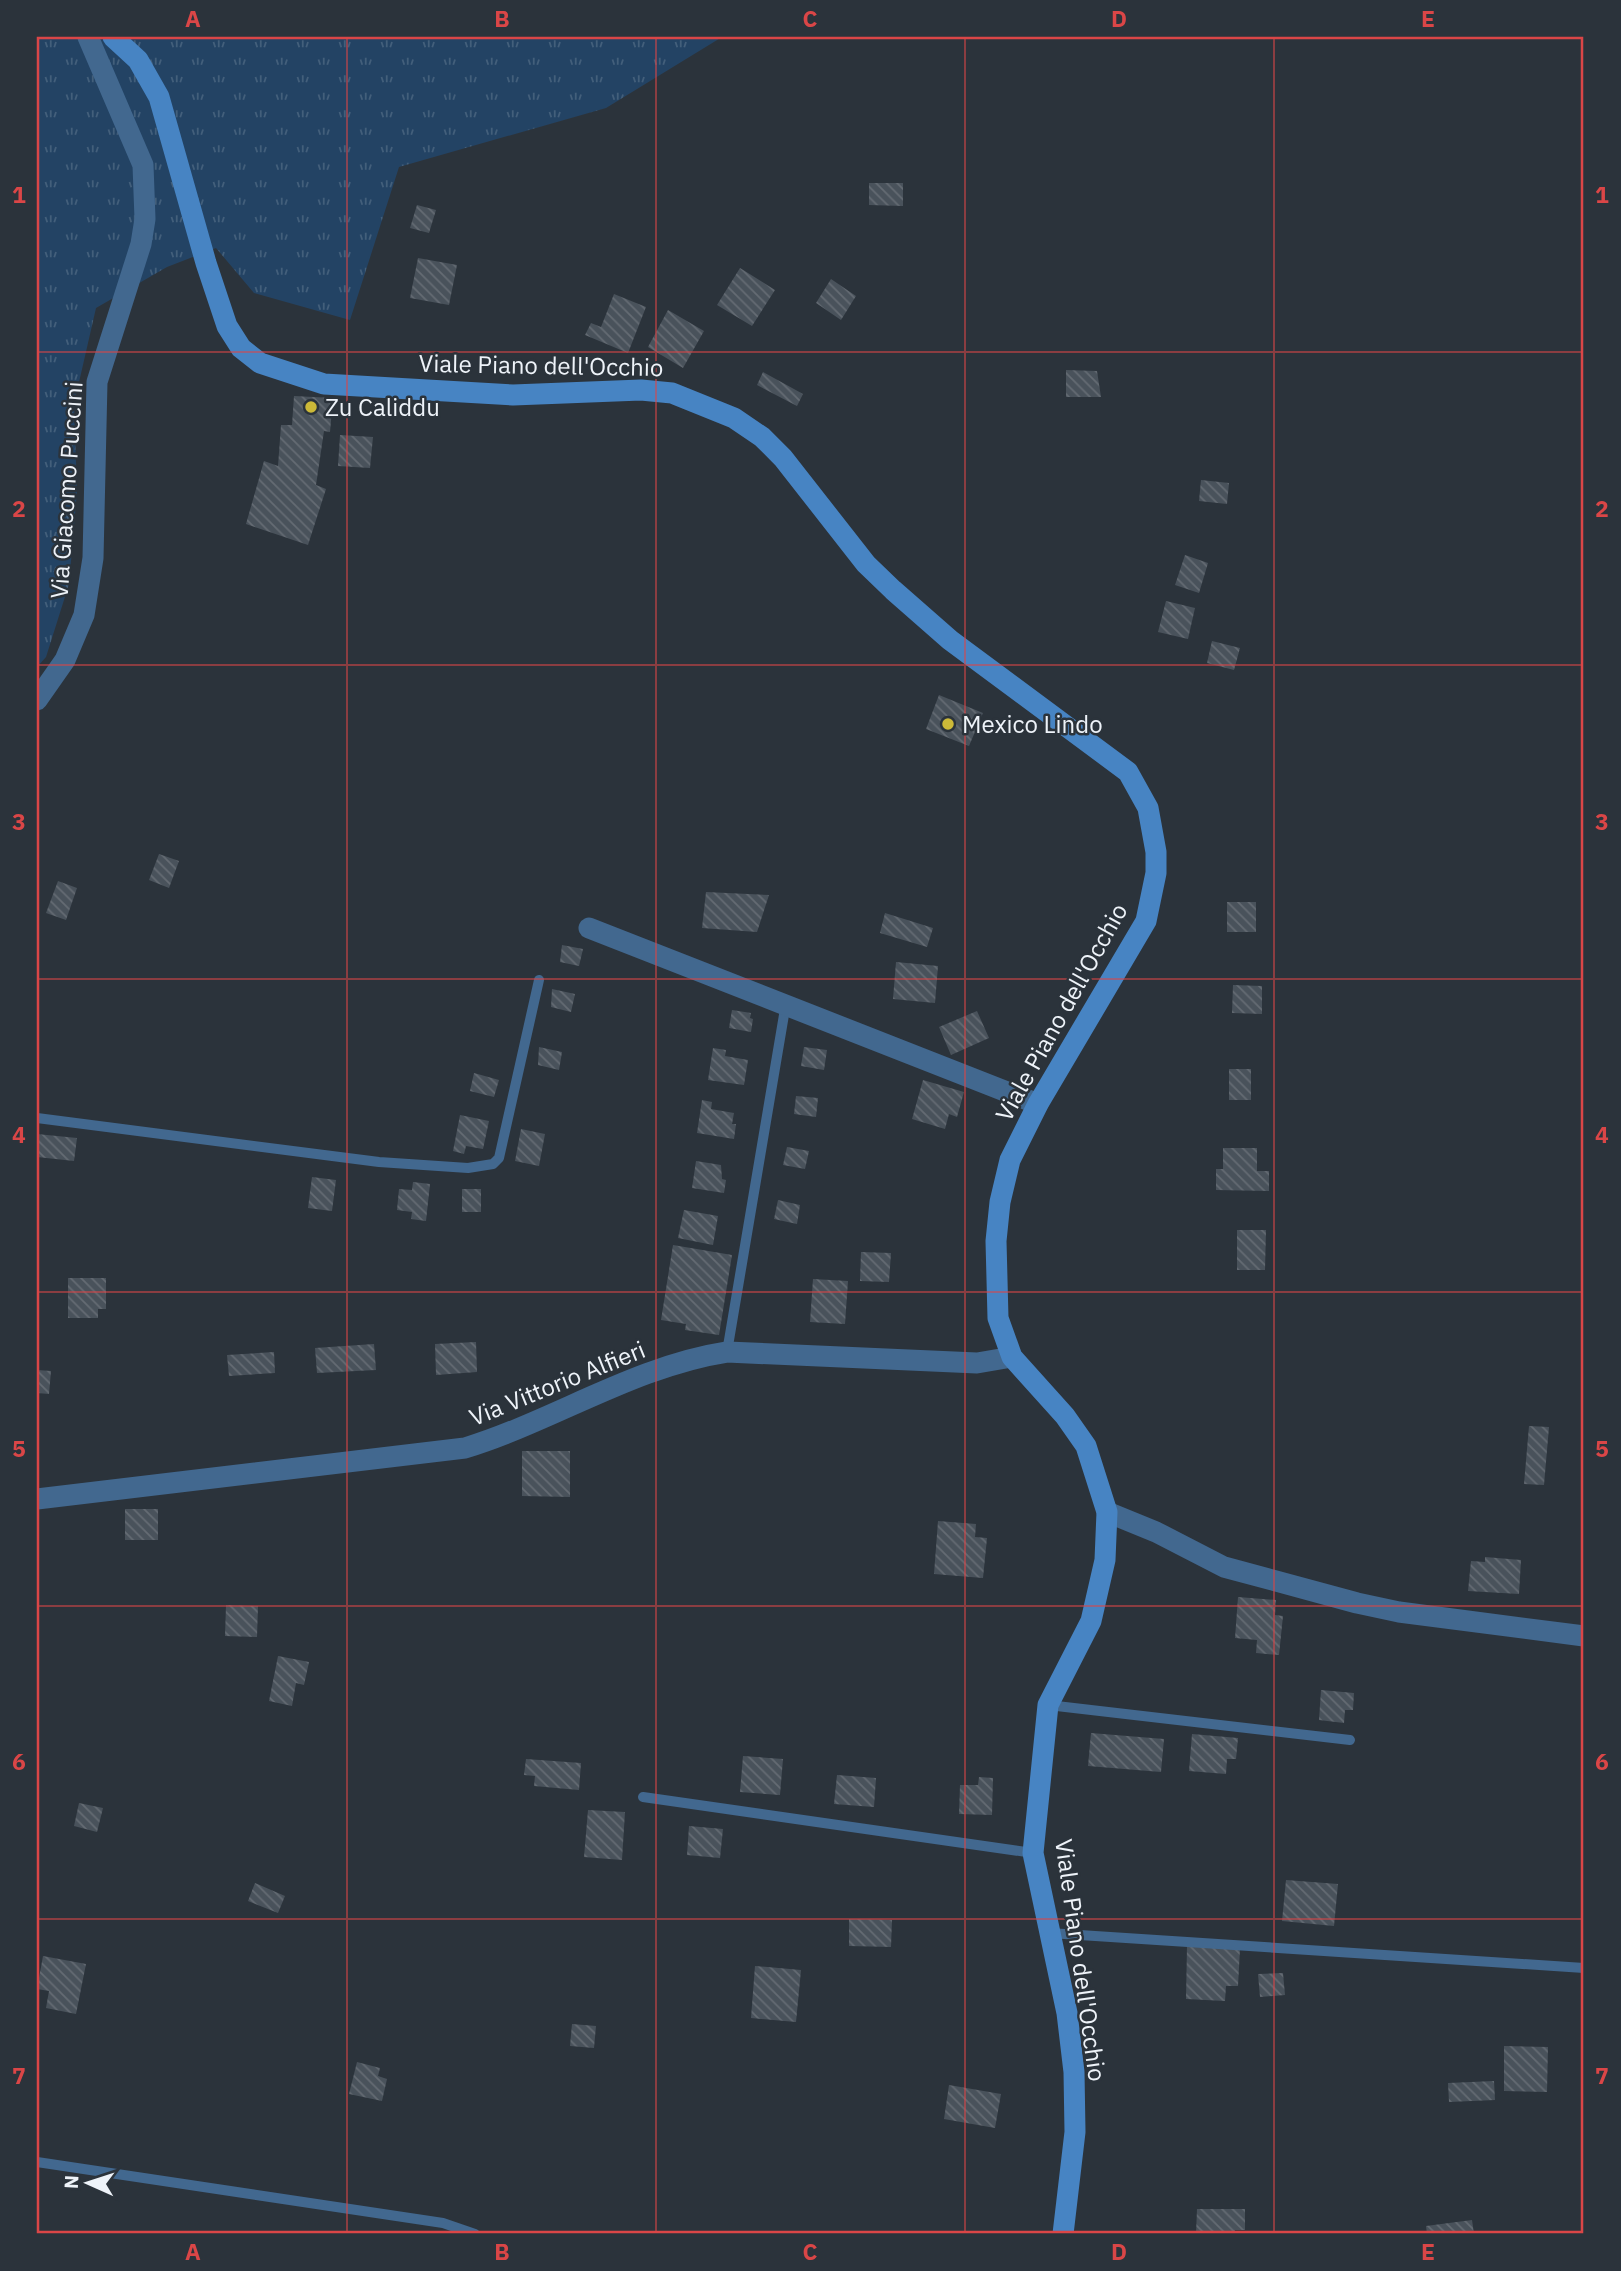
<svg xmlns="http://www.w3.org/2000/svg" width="1621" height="2271" font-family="'IBM Plex Sans',sans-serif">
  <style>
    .grass { fill: url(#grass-tufts) }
    .building { fill: url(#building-back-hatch) }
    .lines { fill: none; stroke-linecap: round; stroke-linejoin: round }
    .lane { stroke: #42688f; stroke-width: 10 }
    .street { stroke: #42688f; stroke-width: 21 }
    .secondary { stroke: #4784c3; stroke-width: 21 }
    .grid { fill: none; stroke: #da4647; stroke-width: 2; stroke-opacity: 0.55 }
    .poi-dot { fill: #ccb938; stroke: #2b333b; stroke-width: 2.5 }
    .labels { text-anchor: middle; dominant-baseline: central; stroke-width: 5; stroke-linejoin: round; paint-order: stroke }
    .street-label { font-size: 24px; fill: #eef3f9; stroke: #2b333b }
    .poi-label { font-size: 24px; fill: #eef3f9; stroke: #2b333b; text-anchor: start }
    .neatline { fill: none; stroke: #da4647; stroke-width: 2.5 }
    .grid-label { font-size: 23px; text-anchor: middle; font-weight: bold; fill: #da4647 }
  </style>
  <defs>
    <pattern id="grass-tufts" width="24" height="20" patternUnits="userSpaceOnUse" patternTransform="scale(1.75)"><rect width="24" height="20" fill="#234364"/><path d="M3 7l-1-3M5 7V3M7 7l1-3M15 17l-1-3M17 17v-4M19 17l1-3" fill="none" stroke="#435f7b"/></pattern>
    <pattern id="building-back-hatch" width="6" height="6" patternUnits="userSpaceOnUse" patternTransform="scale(1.75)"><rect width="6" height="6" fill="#49525b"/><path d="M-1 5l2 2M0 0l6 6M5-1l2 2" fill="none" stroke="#646b73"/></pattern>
  </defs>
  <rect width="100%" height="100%" fill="#2b333b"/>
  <path class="grass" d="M37 37H722L606 108 399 167 350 320 254 293 216 248 167 267 96 308 74 404 77 491 69 584 46 657 37 667Z"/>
  <path class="building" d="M869 183H903V206L869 205Z
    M417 205 436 210 429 233 410 228Z
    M418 258 457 265 449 305 410 298Z
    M740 268 775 290 752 326 717 305Z
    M831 279 856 296 841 320 816 303Z
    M614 294 646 307 628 353 585 335 591 323 601 327Z
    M668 310 704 331 683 368 648 347Z
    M1066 370 1097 371 1101 397H1066Z
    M763 372 803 394 797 406 757 385Z
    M294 396 333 398 330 432 324 431 316 485 326 489 308 545 246 524 264 461 278 466 281 425H292Z
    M340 435 373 437 370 468 338 466Z
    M1201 480 1229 483 1227 504 1199 501Z
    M1185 555 1208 563 1199 593 1175 585Z
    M1166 601 1195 608 1188 639 1158 632Z
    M1212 641 1240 648 1234 670 1207 663Z
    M939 695 983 713 969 746 926 729Z
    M159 854 179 861 169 888 149 880Z
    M58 881 77 888 66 920 46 913Z
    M706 892 769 895 757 932 702 928Z
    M1227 902H1256V932H1227Z
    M885 913 933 928 927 947 880 933Z
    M562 945 583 949 579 966 560 962Z
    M896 962 938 966 935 1003 893 999Z
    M1233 985 1262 986V1014L1232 1013Z
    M552 989 575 994 571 1012 551 1007Z
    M732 1010 751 1013 750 1018 753 1019 751 1032 729 1028Z
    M977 1011 989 1038 951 1055 939 1027Z
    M539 1047 562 1052 559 1070 538 1065Z
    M804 1047 827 1050 824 1070 801 1066Z
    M713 1048 726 1050 725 1056 748 1060 744 1085 708 1080Z
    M1229 1069H1251V1100H1229Z
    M474 1073 499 1080 494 1097 470 1091Z
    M923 1080 964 1092 957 1117 949 1114 945 1129 912 1119Z
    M796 1096 818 1098 816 1117 794 1114Z
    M702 1100 712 1102 711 1109 734 1113 732 1124H736L734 1139 697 1133Z
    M460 1115 489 1121 483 1149 466 1146 464 1154 453 1151Z
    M521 1129 545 1134 539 1166 515 1161Z
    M37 1134 77 1138 74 1161 37 1157Z
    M787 1147 809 1151 805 1169 783 1165Z
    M1223 1148H1257V1171H1269V1191L1216 1190V1169H1223Z
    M696 1161 721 1165 722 1179 726 1180 724 1193 692 1188Z
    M312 1177 336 1180 332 1211 308 1208Z
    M413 1182 430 1184 426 1221 411 1219 412 1212 397 1210 399 1189 412 1190Z
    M462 1189H481V1212H462Z
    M778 1200 800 1205 797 1224 774 1219Z
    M684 1210 718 1216 713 1245 678 1238Z
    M1237 1230H1266L1265 1270H1237Z
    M673 1245 732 1255 719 1335 685 1330 686 1324 661 1320Z
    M861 1252 891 1253 889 1282 860 1281Z
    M68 1278H106V1309H98V1318H68Z
    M813 1279 848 1281 845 1324 810 1322Z
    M476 1342 477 1372 436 1375 435 1344Z
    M374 1344 376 1370 317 1373 315 1348Z
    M274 1352 275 1373 229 1376 227 1355Z
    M37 1370 51 1371 49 1394 37 1393Z
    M1529 1426 1549 1427 1544 1485 1524 1484Z
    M522 1451H570V1497L522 1496Z
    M125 1509H158V1540H125Z
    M938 1521 976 1524 975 1537 987 1538 983 1578 934 1574Z
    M1485 1557 1521 1560 1519 1594 1468 1591 1471 1561 1485 1562Z
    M1238 1597 1276 1600 1275 1615 1283 1616 1279 1655 1256 1653 1257 1640 1235 1638Z
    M226 1605 258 1606 257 1637 225 1636Z
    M278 1656 309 1662 304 1685 296 1683 292 1706 269 1701Z
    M1321 1690 1354 1693 1353 1710H1345L1344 1723 1319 1720Z
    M1091 1733 1164 1739 1161 1772 1088 1766Z
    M1192 1734 1238 1738 1236 1759H1227L1226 1774 1189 1771Z
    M743 1756 783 1759 780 1795 740 1792Z
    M526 1759 581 1763 579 1790 534 1786 535 1776 524 1775Z
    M837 1775 876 1778 874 1807 834 1804Z
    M979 1777 993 1778 992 1815 959 1814 960 1785H978Z
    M79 1803 103 1808 97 1832 74 1826Z
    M588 1810 625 1812 622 1860 584 1857Z
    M689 1826 723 1829 720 1858 687 1855Z
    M1286 1880 1338 1884 1334 1926 1282 1921Z
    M255 1883 285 1896 278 1913 248 1901Z
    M849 1919 892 1920 891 1947 849 1946Z
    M1187 1946 1240 1949 1238 1986H1226L1225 2001 1186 1999Z
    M43 1956 86 1964 76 2014 46 2008 49 1991 37 1989Z
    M755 1966 801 1970 796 2022 751 2018Z
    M1283 1973 1285 1995 1260 1997 1258 1974Z
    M572 2024 596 2026 594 2048 570 2046Z
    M1504 2046 1548 2047 1547 2092 1504 2091Z
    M357 2062 380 2068 378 2076 387 2079 382 2101 349 2094Z
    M1494 2081 1495 2100 1449 2102 1448 2083Z
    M949 2085 1001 2094 995 2128 944 2119Z
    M1197 2209H1245V2230H1235V2234H1196Z
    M1472 2220 1474 2234H1427L1426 2226Z"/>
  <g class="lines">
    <path class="lane" d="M37 1118 379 1162 468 1168 493 1164 499 1158 539 980
      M727 1352 786 1003
      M1048 1705 1350 1740
      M643 1797 1033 1853
      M1049 1933 1584 1968
      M37 2162 443 2223 475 2234"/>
    <path class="street" d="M37 700 65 660 84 615 93 558 97 382 141 244 145 219 143 165 88 37
      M589 928 1038 1104
      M37 1499 465 1448C553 1421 635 1366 727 1352L977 1363 1012 1357
      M1107 1512 1156 1532 1224 1567 1357 1603 1399 1612 1584 1636"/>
    <path class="secondary" d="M113 37 138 60 159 97 206 263 227 326 241 348 260 363 324 384 513 395 641 390 672 393 734 418 762 437 783 458 866 564 893 590 950 640 1128 772 1148 808 1156 852V873L1146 921 1038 1104 1010 1160 1000 1202 996 1241 998 1318 1012 1357 1065 1416 1086 1446 1107 1512 1105 1560 1091 1621 1048 1705 1033 1853 1067 2013 1074 2072 1075 2132 1063 2234"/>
  </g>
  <path class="grid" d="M347 37V2234M656 37V2234M965 37V2234M1274 37V2234M37 352H1584M37 665H1584M37 979H1584M37 1292H1584M37 1606H1584M37 1919H1584"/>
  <g class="poi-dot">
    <circle cx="311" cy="407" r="7"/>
    <circle cx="948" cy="724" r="7"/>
  </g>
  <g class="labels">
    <g class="street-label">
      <text transform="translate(541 365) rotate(1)">Viale Piano dell'Occhio</text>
      <text transform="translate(66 490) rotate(-86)">Via Giacomo Puccini</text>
      <text transform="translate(1061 1012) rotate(-61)">Viale Piano dell'Occhio</text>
      <text transform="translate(557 1383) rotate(-22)">Via Vittorio Alfieri</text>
      <text transform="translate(1081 1960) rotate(82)">Viale Piano dell'Occhio</text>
    </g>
    <g class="poi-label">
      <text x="325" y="407">Zu Caliddu</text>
      <text x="962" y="724">Mexico Lindo</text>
    </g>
  </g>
  <rect width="1621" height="2271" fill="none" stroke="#2b333b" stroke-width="77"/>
  <g transform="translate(88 2183) rotate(273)" stroke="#2b333b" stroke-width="5" paint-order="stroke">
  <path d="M0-5L12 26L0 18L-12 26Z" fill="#eef3f9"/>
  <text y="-10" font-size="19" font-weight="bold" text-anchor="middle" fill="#eef3f9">N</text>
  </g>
  <rect x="38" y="38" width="1544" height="2194" class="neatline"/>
  <g class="grid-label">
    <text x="193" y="27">A</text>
    <text x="502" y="27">B</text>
    <text x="810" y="27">C</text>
    <text x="1119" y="27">D</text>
    <text x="1428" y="27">E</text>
    <text x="19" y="203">1</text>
    <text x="1602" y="203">1</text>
    <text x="19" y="517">2</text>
    <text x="1602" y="517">2</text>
    <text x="19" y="830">3</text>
    <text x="1602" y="830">3</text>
    <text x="19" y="1143">4</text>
    <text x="1602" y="1143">4</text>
    <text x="19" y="1457">5</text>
    <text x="1602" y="1457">5</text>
    <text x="19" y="1770">6</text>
    <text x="1602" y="1770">6</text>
    <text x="19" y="2084">7</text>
    <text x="1602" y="2084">7</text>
    <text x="193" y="2260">A</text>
    <text x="502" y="2260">B</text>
    <text x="810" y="2260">C</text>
    <text x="1119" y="2260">D</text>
    <text x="1428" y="2260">E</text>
  </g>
</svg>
